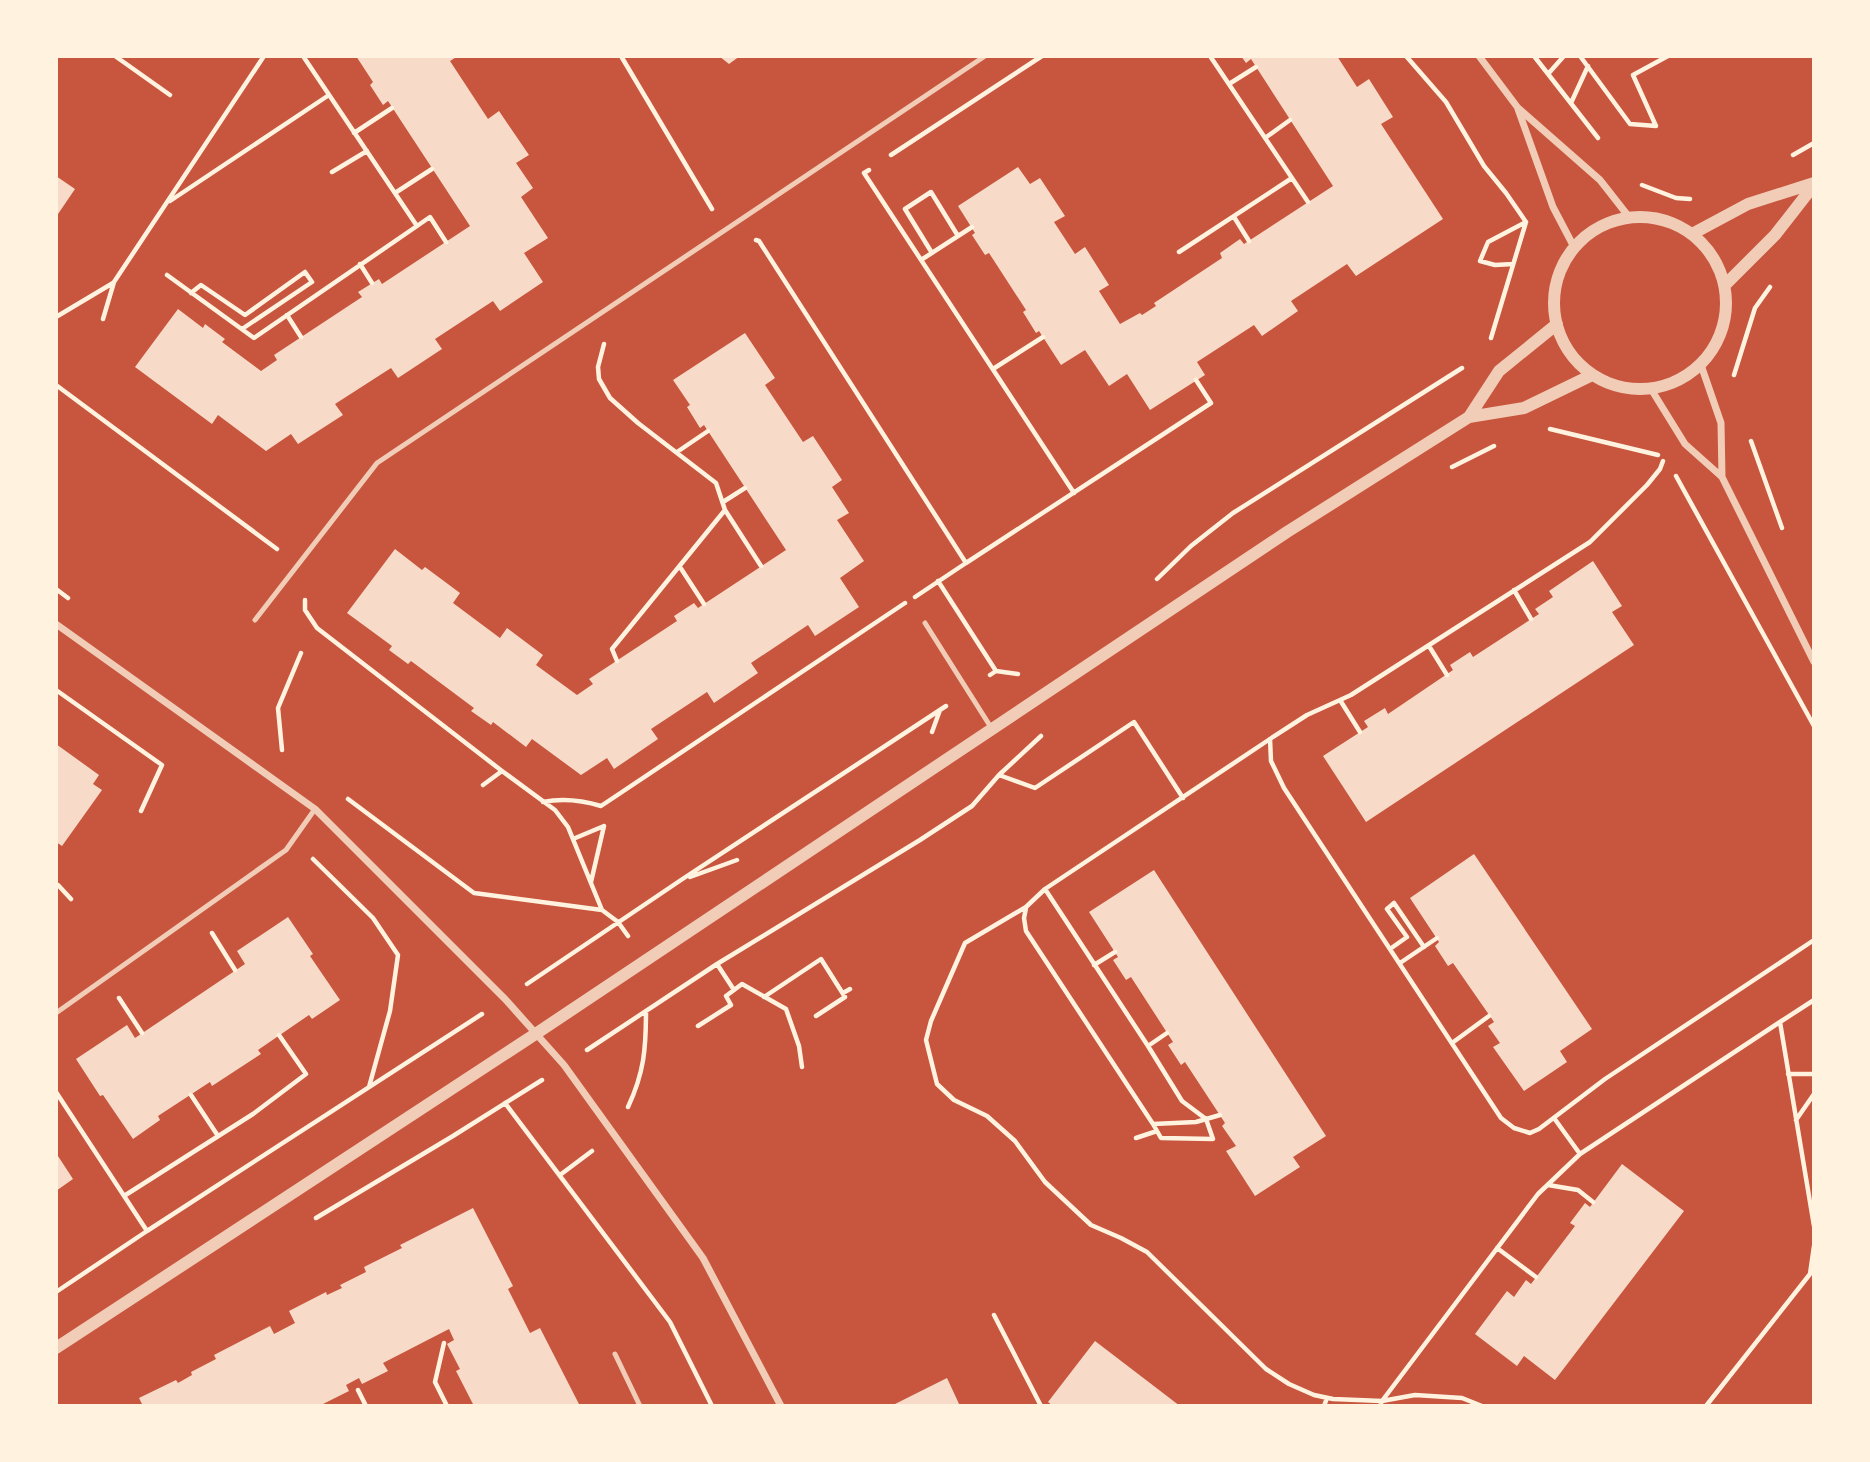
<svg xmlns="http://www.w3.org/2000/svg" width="1870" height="1462" font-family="'Titillium Web',sans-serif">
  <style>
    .building { fill: #f7dbc8 }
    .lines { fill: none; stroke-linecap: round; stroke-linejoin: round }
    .path { stroke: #fff3e0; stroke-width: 4.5 }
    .service { stroke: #f1ccb7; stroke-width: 5 }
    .minor { stroke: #f1ccb7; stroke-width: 7 }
    .tertiary { stroke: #f1ccb7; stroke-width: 12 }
  </style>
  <rect width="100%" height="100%" fill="#c8553d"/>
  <path class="building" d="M356 56H458L450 61 488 119 499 111 529 155 516 163 533 188 521 197 548 238 524 253 543 282 500 311 493 301 435 339 442 349 398 378 391 368 335 404 343 415 298 444 291 434 266 451 218 415 212 424 135 367 178 309 203 328 205 324 225 339 222 342 261 371 277 360 274 355 362 297 358 292 379 279 382 284 470 226 388 101 383 105 370 85 373 82Z
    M719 56H740L729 64Z
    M1241 56H1337L1357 87 1369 79 1393 117 1381 124 1443 219 1356 276 1347 264 1291 301 1298 311 1262 336 1254 325 1197 362 1205 375 1150 410 1127 374 1109 386 1085 350 1061 365 1039 331 1036 333 1023 312 1026 310 989 253 985 255 972 235 975 233 958 206 1018 167 1030 184 1040 178 1065 216 1054 222 1075 254 1085 247 1109 285 1099 291 1120 324 1140 313 1142 315 1156 306 1154 303 1222 258 1220 253 1240 239 1244 244 1333 186 1251 59 1246 63Z
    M56 176 75 189 56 217Z
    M745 333 775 378 765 385 803 442 813 436 842 480 832 487 849 513 837 520 864 561 840 578 859 607 815 636 808 625 751 663 758 673 714 703 707 692 651 729 658 739 614 769 607 758 581 775 532 739 526 747 493 722 491 725 471 711 474 708 411 661 408 664 389 650 392 646 347 613 395 549 422 570 425 567 460 593 453 603 500 638 507 628 543 655 536 665 577 695 593 684 589 679 677 621 674 616 694 603 698 608 704 604 786 550 704 425 700 428 687 407 690 405 673 380Z
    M1593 561 1622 606 1612 612 1634 645 1366 822 1323 756 1368 727 1364 721 1385 708 1388 714 1453 670 1450 665 1470 652 1473 657 1539 614 1535 609 1553 597 1549 591Z
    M56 744 99 775 93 784 102 790 62 846 56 842Z
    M1474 854 1592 1029 1560 1051 1567 1062 1524 1091 1493 1047 1500 1043 1488 1026 1494 1022 1453 963 1448 966 1435 946 1439 942 1410 898Z
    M1154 870 1326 1136 1293 1157 1300 1167 1255 1196 1226 1151 1236 1146 1222 1126 1225 1123 1185 1062 1181 1065 1168 1045 1173 1042 1131 977 1126 980 1113 960 1118 957 1089 912Z
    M288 917 313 954 310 956 340 1000 312 1019 309 1015 258 1050 261 1054 212 1086 210 1082 158 1116 160 1120 133 1139 103 1095 100 1096 76 1059 127 1025 135 1038 245 964 237 951Z
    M56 1153 73 1179 56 1191Z
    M1622 1164 1684 1211 1555 1380 1524 1356 1517 1366 1475 1334 1507 1291 1514 1297 1526 1280 1531 1284 1575 1226 1570 1223 1585 1203 1590 1207Z
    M473 1208 513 1286 508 1289 530 1333 540 1328 580 1406H474L456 1371 460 1369 447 1344 454 1340 449 1329 383 1363 388 1371 362 1384 359 1378 346 1385 349 1391 319 1406H143L139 1398 176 1380 178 1383 192 1375 191 1372 216 1359 214 1355 270 1326 274 1334 295 1323 289 1311 326 1292 327 1295 342 1288 340 1285 366 1272 364 1267 402 1248 400 1245Z
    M1095 1341 1180 1406H1053L1048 1402Z
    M947 1378 960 1406H891Z"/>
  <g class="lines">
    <path class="path" d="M115 56 170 95
      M621 56 712 209
      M1406 56 1446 102 1484 166 1506 193 1526 222
      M1534 56 1598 138
      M1580 56 1630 124 1656 126 1633 75 1668 56
      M1548 74 1564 56
      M1229 84 1256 67
      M1571 103 1588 66
      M354 133 392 108
      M1265 138 1290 120
      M891 155 1042 56
      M1793 155 1814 143
      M869 170 864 173 1074 493
      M332 172 367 151
      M1292 178 1308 202
      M1642 185 1676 198 1690 199
      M395 193 432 169
      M170 201 329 95
      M1234 217 1249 241
      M417 226 430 217 446 242
      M756 240 759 241 966 563 915 597
      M1179 252 1292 178 1210 56
      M932 253 905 209 931 192 958 236
      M921 260 972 227
      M360 264 372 283
      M1513 264 1495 265 1480 261 1488 242 1526 222
      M167 275 254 338 417 226 303 56
      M191 293 201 285 245 315 305 272 312 282 242 329
      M287 315 301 337
      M56 317 113 283
      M103 319 114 282 264 56
      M1491 338 1526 222
      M604 344 598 367 599 379 610 398 638 423 716 483 725 510 761 566
      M993 369 1043 337
      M1734 375 1755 308 1770 287
      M56 385 277 549
      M1550 429 1658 455
      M1751 441 1782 528
      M677 452 708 431
      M1452 467 1494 446
      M1676 476 1814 726
      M723 502 745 488
      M966 563 1211 403 1196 380
      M680 567 704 604
      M1157 579 1191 546 1233 513 1462 368
      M938 581 996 671
      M56 589 68 598
      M1514 590 1531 619
      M305 600V610L317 628 502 771
      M1429 646 1447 675
      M617 661 612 649 725 510
      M990 675 996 671 1018 674
      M56 690 162 765 141 811
      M1340 700 1360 732
      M932 732 940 710
      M1270 739 1271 761 1284 788 1501 1118 1514 1128 1530 1133 1539 1129 1605 1079 1814 940
      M282 750 278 708 301 653
      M999 775 1035 788 1134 722 1183 798
      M483 785 502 771 555 810 568 827 602 910 618 922 628 936
      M348 799 474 893 602 910
      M543 802C563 798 581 800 601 806L905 603
      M573 839 604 826
      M313 859 373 918 398 955 390 1011 369 1087
      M690 877 737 860
      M591 882 604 826
      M56 886 58 885 71 899
      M1045 889 1148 1046 1182 1101 1206 1119 1213 1139 1161 1138 1153 1124
      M1026 908 1024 918 1026 931 1153 1124 1196 1122 1220 1115
      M212 933 235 970
      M1390 949 1407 937 1387 909 1394 903 1424 947
      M1400 963 1437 938
      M717 964 734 990 742 984 786 1009 799 1046 802 1067
      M1094 965 1115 952
      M527 984 681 880 946 706
      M843 993 850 989
      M764 997 821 959 845 997 816 1016
      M119 998 142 1033
      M1814 1000 1780 1022 1814 1226
      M698 1026 731 1005 726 996 734 990
      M1452 1043 1489 1016
      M1148 1046 1167 1033
      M587 1050 717 964 920 840 972 806 999 775 1041 736
      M1788 1074H1814
      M56 1092 147 1231 482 1014
      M191 1095 218 1136
      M505 1103 670 1322 712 1406
      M628 1107C644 1073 646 1049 646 1011
      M1554 1118 1580 1154
      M1796 1120 1814 1094
      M1136 1138 1157 1131
      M560 1175 592 1151
      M1548 1185 1578 1190 1593 1202
      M124 1196 253 1114 306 1074 279 1035
      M316 1218 453 1136 542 1080
      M1497 1248 1536 1277
      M56 1292 147 1231
      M994 1315 1041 1406
      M444 1343 435 1382 447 1406
      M358 1390 366 1406
      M1324 1406 1327 1398
      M1380 1406 1382 1401 1538 1194 1580 1154 1780 1022
      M1482 1406 1462 1398 1415 1395 1382 1401 1333 1399 1314 1395 1289 1384 1266 1369 1147 1252 1121 1238 1091 1225 1045 1182 1015 1141 987 1116 954 1100 937 1084 926 1040 931 1021 965 943 1026 907 1045 889 1270 739 1307 715 1351 695 1590 542 1647 485 1660 469 1663 461
      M1706 1406 1810 1274 1814 1246"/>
    <path class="service" d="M255 620 377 463 985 56
      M925 623 992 729
      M56 1013 286 850 315 809
      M615 1354 640 1406"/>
    <path class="minor" d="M1479 56 1518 108 1600 180 1629 217
      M1518 109 1553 207 1574 247
      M1701 365 1721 423 1722 477
      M1651 389 1685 444 1722 477 1814 662
      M56 624 315 809 505 999 564 1065 703 1258 781 1406"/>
    <path class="tertiary" d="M1554 303a86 86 0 1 1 172 0a86 86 0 1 1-172 0Z
      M1692 234 1748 204 1814 183
      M1725 285 1775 235 1814 185
      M1469 417 1524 408 1592 375
      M56 1348 537 1033 1287 532 1469 417 1499 371 1557 324"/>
  </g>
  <rect width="1870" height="1462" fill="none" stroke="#fff3e0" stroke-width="116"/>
</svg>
